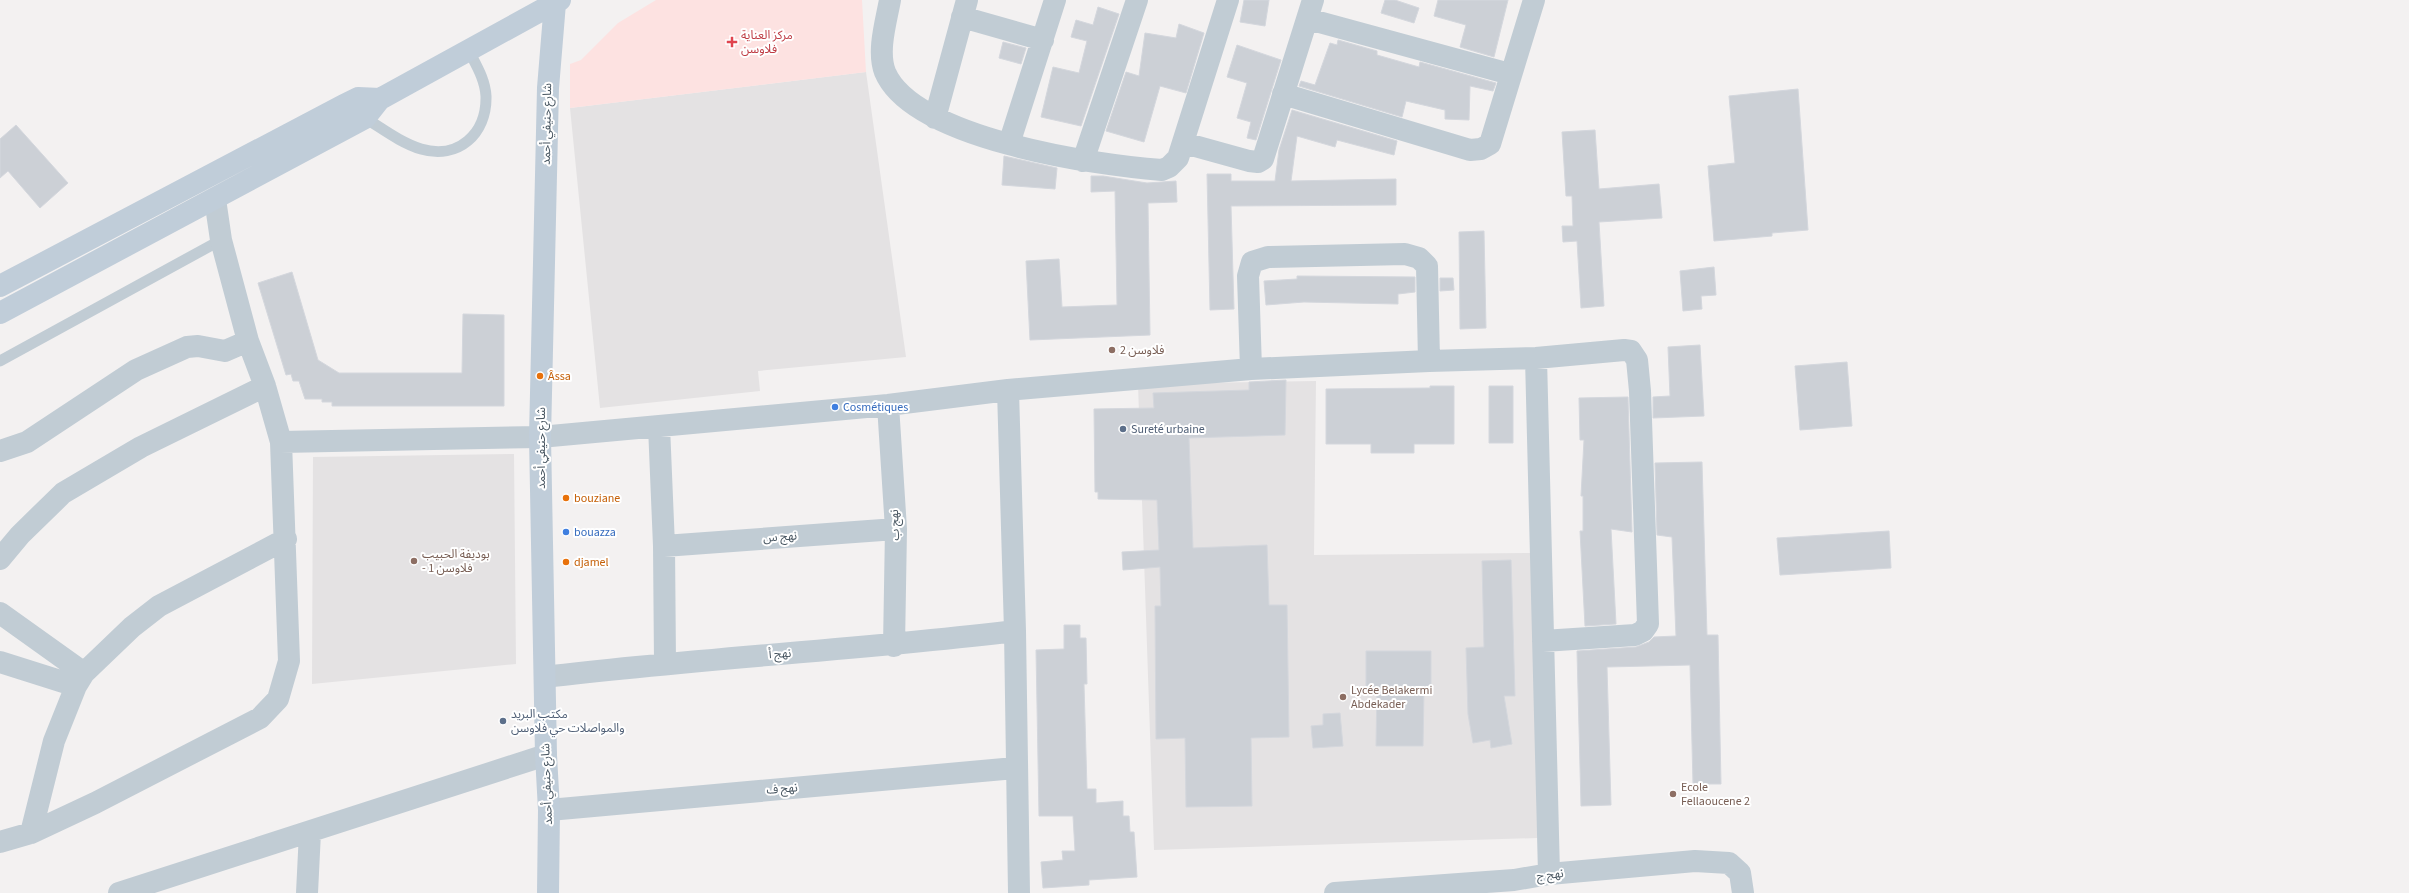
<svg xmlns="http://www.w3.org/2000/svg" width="2409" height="893" font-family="'Source Sans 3','Noto Sans Arabic',sans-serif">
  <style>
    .education { fill: #e4e2e3 }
    .medical { fill: #fde2e1 }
    .building { fill: #ccd0d6; stroke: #d4d7dd }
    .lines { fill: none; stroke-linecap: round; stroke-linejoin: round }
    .lane { stroke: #c1ccd4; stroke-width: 11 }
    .street { stroke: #c1ccd4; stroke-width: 22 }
    .secondary { stroke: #c0cdd9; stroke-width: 22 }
    .health-dot { fill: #e0444e; stroke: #fff; stroke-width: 1.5 }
    .education-dot { fill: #8d6e63; stroke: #fff; stroke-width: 1.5 }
    .food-dot { fill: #e8710a; stroke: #fff; stroke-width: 1.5 }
    .shop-dot { fill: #3f7fe0; stroke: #fff; stroke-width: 1.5 }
    .service-dot { fill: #5c6f8a; stroke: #fff; stroke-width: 1.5 }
    .labels { text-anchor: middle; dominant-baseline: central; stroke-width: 4; stroke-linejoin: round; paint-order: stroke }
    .health-label { font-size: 12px; fill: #be3a42; stroke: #fff; text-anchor: start }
    .street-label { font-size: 12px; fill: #475560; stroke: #fff }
    .education-label { font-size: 12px; fill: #785e54; stroke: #fff; text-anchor: start }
    .food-label { font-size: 12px; fill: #c56008; stroke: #fff; text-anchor: start }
    .shop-label { font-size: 12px; fill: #366cbe; stroke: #fff; text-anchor: start }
    .service-label { font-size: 12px; fill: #4e5e75; stroke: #fff; text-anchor: start }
  </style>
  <rect width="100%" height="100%" fill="#f3f1f1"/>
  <path class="education" d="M866 72 906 357 758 371 760 391 600 408 570 108Z
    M1316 381 1314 555 1535 553 1537 838 1154 850 1138 384Z
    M514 454 516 664 312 684 313 457Z"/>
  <path class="medical" d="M656 0H862L866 72 570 108V64L581 60 618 23Z"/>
  <path class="building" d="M1244 0H1269L1265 26 1240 22Z
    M1385 0H1395L1419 8 1414 23 1381 13Z
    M1438 0H1508L1494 57 1460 47 1466 25 1434 16Z
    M1098 7 1119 14 1081 126 1041 117 1053 67 1079 73 1087 41 1071 37 1076 20 1093 25Z
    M1179 24 1204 33 1186 93 1160 86 1144 142 1106 131 1126 72 1139 76 1145 33 1176 38Z
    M1338 40 1377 51V55L1419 67 1420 62 1496 83 1493 91 1470 86 1469 120 1445 119V110L1406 101 1402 117 1299 86 1301 81 1315 85 1330 43 1337 45Z
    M1003 42 1026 48 1021 64 999 58Z
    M1237 45 1281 60 1256 140 1247 138 1251 122 1237 118 1247 83 1227 77Z
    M1798 89 1808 230 1772 233V236L1714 241 1708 166 1735 163 1729 96Z
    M1292 110 1397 141 1394 155 1337 140 1335 147 1297 136 1291 181 1396 179V205L1231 206 1234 309 1210 310 1207 174H1231V181H1275L1279 150Z
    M16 125 68 183 40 208 8 171 0 178V139Z
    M1595 130 1599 189 1659 184 1662 218 1599 222 1604 306 1581 308 1577 241 1563 242 1562 226H1573L1572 196H1566L1562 132Z
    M1004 156 1057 168 1055 189 1002 185Z
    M1091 176H1103L1147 183 1176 181 1177 202 1148 203 1150 335 1030 340 1026 261 1059 259 1062 307 1117 305 1115 191 1091 192Z
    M1484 231 1486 328 1460 329 1459 232Z
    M1714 267 1716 295 1701 296 1702 309 1683 311 1680 271Z
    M292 272 318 360 339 373H462L463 314 504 315V406H332V402H322V399H305L299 381H293L291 374 286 375 258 283Z
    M1297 276 1415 277V292L1398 294V304L1304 302 1266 305 1264 281 1297 279Z
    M1440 278H1453L1454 290 1440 291Z
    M1700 345 1704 416 1653 418V397L1670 396 1668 347Z
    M1847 362 1852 426 1800 430 1795 366Z
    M1286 380 1285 435 1189 438 1193 548 1267 545 1269 605H1287L1289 737 1251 738 1252 806 1186 807 1185 738 1156 739 1155 606H1161L1160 567 1123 570 1122 552 1159 550 1157 500 1098 499V492H1095L1094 409 1154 408 1153 393 1249 390V382Z
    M1430 386H1454V444H1414V453H1371V444H1326V389L1430 388Z
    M1489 386H1513V443H1489Z
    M1628 397 1632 532 1611 529 1616 624 1585 626 1580 531H1583V496H1581L1584 440H1580L1579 398Z
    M1702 462 1707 635H1718L1721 784H1693L1690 665 1607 667 1611 805 1581 806 1577 651 1636 647 1649 642 1654 637 1676 636 1672 537 1657 535 1655 463Z
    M1889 531 1891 568 1780 575 1777 538Z
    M1511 560 1515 696H1504L1512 744 1491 748 1490 740 1473 743 1468 714 1466 648 1484 647 1482 561Z
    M1064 625H1080V638H1086L1087 684H1084L1087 789H1096V803L1123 801V816H1129L1130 832H1134L1137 877 1089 880V885L1043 888 1041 862 1063 860 1062 851H1075L1073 816H1039L1036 650 1064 649Z
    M1366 651H1431V687L1424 688 1423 746H1376L1377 688H1366Z
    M1340 713 1343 746 1313 748 1311 726 1323 725V714Z"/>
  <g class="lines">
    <path class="lane" d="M365 118C383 129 401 143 421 149 458 160 487 134 486 96 485 79 476 65 469 51
      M0 361 221 240"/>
    <path class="street" d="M890 0C886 22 877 51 885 72 913 139 1096 165 1162 170L1169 167 1178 158 1228 0
      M962 17 1043 40
      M1308 19 1510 74
      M1283 94 1470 150 1481 149 1490 144 1534 0
      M935 118 967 0
      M1184 143 1249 161 1258 162 1263 159 1313 0
      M1009 144 1055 0
      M1083 161 1137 0
      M1536 358 1549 874
      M1251 369 1248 276 1252 262 1268 257 1405 254 1419 258 1427 266 1429 361
      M1008 390 1015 631 1019 893
      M888 405 896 529 894 646
      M659 426 664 546 665 663
      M281 442 540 437 888 405 1008 390 1251 369 1429 361 1536 358 1624 350 1631 351 1637 360 1640 391 1648 624 1643 631 1635 635 1543 641
      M0 451 27 442 136 370 187 347 198 346 225 351 248 341
      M664 546 896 529
      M0 559 20 535 63 493 141 447 265 386
      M0 613 84 673
      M0 662 76 686
      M545 677C701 658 859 650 1015 631
      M549 810 1015 768
      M31 833 54 741 76 686 84 673 132 627 159 606 286 539
      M0 842 31 833 95 803 260 718 278 699 289 661 281 442 265 386 248 341 221 240 215 199
      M119 893 546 755
      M307 893 310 832
      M1335 893 1514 880 1549 874 1695 861 1729 863 1740 873 1743 893"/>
    <path class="secondary" d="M0 286 344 105 358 98 380 99
      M0 313 365 118 380 99 560 0
      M548 893 549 810 546 755 540 437 548 88 555 3"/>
  </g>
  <path class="health-dot" d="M730 36h4v4h4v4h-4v4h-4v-4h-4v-4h4z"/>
  <g class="education-dot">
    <circle cx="1112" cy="350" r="4"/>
    <circle cx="414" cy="561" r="4"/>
    <circle cx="1343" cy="697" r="4"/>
    <circle cx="1673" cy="794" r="4"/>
  </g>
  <g class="food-dot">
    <circle cx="540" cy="376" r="4"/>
    <circle cx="566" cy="498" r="4"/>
    <circle cx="566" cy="562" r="4"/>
  </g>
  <g class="shop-dot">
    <circle cx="835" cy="407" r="4"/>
    <circle cx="566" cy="532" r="4"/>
  </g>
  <g class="service-dot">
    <circle cx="1123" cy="429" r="4"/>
    <circle cx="503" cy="721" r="4"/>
  </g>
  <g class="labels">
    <g class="health-label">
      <text x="741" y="35">مركز العناية<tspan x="741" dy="14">فلاوسن</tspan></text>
    </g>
    <g class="street-label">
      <text transform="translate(547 124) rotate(-89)">شارع حنيفي أحمد</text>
      <text transform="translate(541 448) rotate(-90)">شارع حنيفي أحمد</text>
      <text transform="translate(895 525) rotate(-92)">نهج ب</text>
      <text transform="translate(780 537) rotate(-4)">نهج س</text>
      <text transform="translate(780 654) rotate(-4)">نهج أ</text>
      <text transform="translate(547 784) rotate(-92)">شارع حنيفي أحمد</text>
      <text transform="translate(782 789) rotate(-5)">نهج ف</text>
      <text transform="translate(1550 875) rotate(-7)">نهج ج</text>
    </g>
    <g class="education-label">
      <text x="1120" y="350">فلاوسن 2</text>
      <text x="422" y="554">بوديفة الحبيب<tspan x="422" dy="14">- فلاوسن 1</tspan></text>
      <text x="1351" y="690">Lycée Belakermi<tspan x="1351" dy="14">Abdekader</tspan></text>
      <text x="1681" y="787">Ecole<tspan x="1681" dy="14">Fellaoucene 2</tspan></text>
    </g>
    <g class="food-label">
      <text x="548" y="376">Âssa</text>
      <text x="574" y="498">bouziane</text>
      <text x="574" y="562">djamel</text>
    </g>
    <g class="shop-label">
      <text x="843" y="407">Cosmétiques</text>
      <text x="574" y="532">bouazza</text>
    </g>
    <g class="service-label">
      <text x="1131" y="429">Sureté urbaine</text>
      <text x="511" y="714">مكتب البريد<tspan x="511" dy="14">والمواصلات حي فلاوسن</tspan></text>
    </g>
  </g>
</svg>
